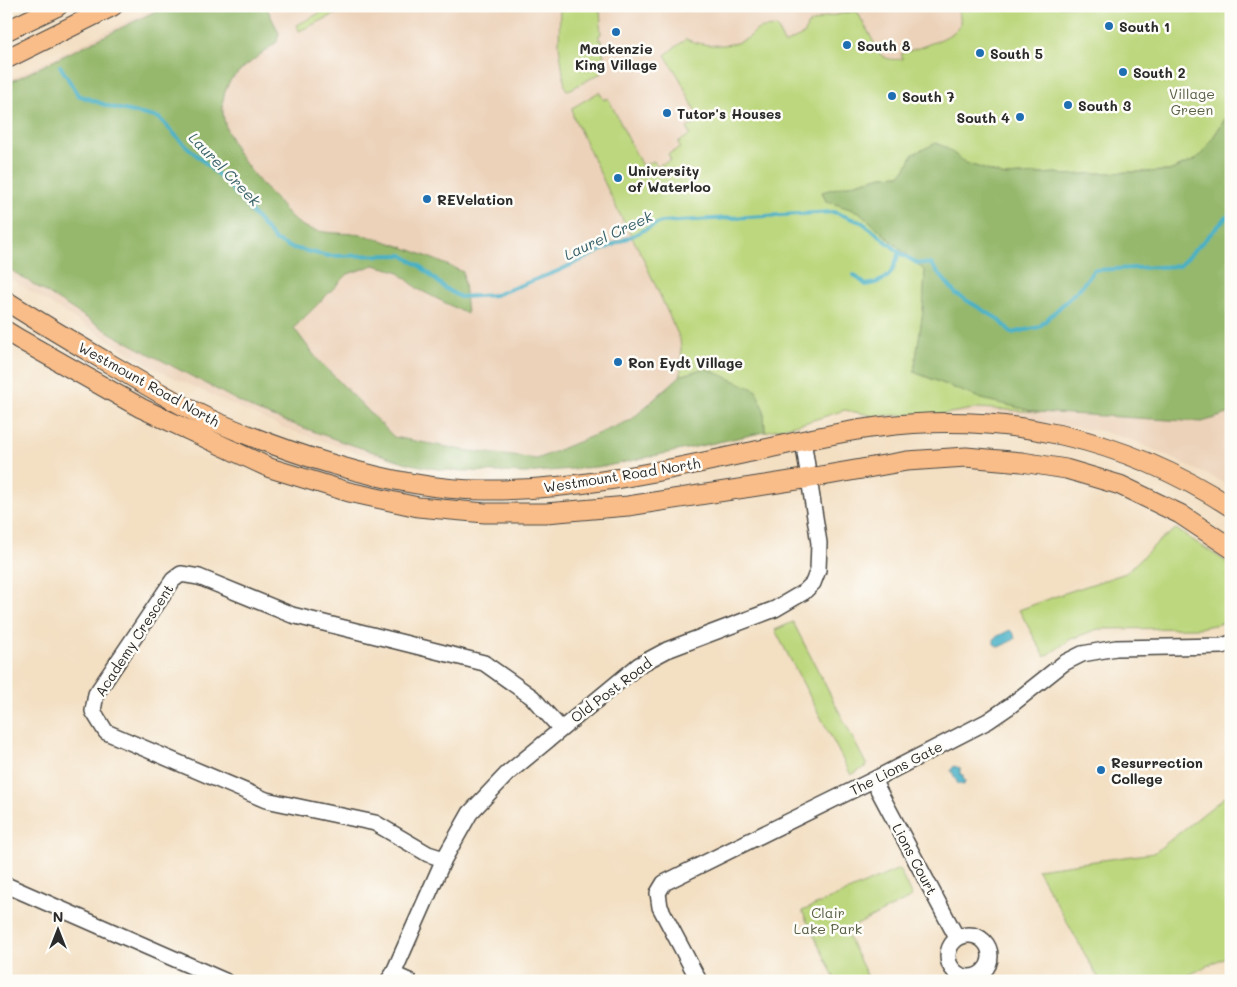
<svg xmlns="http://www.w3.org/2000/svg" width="1237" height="987" font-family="Mali,sans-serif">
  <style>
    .built { fill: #ecd2b9 }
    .green { fill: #bcd77d; stroke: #748154 }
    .forest { fill: #95b86c; stroke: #60724c }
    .water { fill: #47b0c6; stroke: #396e78 }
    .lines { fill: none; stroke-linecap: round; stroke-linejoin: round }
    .stream { stroke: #47b0c6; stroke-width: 4 }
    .minor-casing { stroke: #494642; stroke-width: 18 }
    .major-casing { stroke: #494642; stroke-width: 21 }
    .minor { stroke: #fff; stroke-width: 15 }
    .major { stroke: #f8bd89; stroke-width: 19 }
    .poi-dot { fill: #1f6fb2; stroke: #fdfcf7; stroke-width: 2 }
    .labels { text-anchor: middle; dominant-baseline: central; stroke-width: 5; stroke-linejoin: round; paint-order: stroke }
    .poi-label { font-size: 14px; font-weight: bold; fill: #2b2b2b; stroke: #fdfcf7; text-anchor: start }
    .park-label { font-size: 14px; fill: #565f44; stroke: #fdfcf7 }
    .street-label { font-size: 14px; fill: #2b2b2b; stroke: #fdfcf7 }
    .water-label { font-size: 15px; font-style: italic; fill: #366069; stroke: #fdfcf7 }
  </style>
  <rect width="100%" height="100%" fill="#fdfcf7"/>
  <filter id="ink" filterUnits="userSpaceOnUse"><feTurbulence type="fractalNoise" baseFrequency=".02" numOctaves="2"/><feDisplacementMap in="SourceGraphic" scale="10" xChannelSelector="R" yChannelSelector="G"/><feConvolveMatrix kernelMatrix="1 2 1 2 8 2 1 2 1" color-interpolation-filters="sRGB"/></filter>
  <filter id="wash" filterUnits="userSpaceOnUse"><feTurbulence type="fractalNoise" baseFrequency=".0096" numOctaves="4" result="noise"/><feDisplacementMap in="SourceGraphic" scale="20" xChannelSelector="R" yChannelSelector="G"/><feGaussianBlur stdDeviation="1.12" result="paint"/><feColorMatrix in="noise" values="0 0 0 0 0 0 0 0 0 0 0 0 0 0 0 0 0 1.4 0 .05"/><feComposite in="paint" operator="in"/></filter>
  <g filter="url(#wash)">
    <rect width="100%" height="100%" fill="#f3dfc2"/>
    <path class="built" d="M157 6H1231V486L1135 441 1100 431 1001 416 964 414 874 416 845 410 807 422 607 466 525 473 443 470 358 453 281 427 151 367 6 276V81Z"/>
    <path class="green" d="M333 6H353L299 31 297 25Z
      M560 6H598V10H600L601 22 600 23 601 34 599 35V40H602L605 71 571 89 567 90 565 87 559 45Z
      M956 6H1190L1195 14 1210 6H1231V110L1204 151 1195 160 1169 171 1102 173 1065 175 1057 173 1005 176 966 163 945 147 913 154 905 170 899 175 882 176 822 192 826 201 859 212 925 271 923 311 914 372 982 399 1037 412 979 408 944 414 874 416 845 410 807 422 765 432 764 410 705 368 680 376 682 359 680 339 642 256 618 211 573 116 572 108 599 92 604 100 608 98 642 166 654 161 657 166 671 160 668 154 680 148 678 142 690 135 687 128 700 121 680 79 665 55 686 39C703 47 731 48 748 38 751 36 754 32 757 30 762 27 771 28 777 27L784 44 805 34 807 25 825 17 857 11 880 54C886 60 894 60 903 59L901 54C914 49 954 38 959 26 962 19 959 12 956 6Z
      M1176 529 1231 565V617L1219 624 1199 628 1098 629 1071 639 1045 657 1019 610 1065 593 1126 573 1158 542Z
      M793 622 867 766 851 775 775 630Z
      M1231 792V954L1177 981H1100L1037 869 1154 853Z
      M899 869 912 897 845 931 870 981H836L802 911Z"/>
    <path class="forest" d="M166 6H266L279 33 277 42C267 50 236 72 230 81 205 122 250 172 276 200 284 209 293 221 303 226 323 236 346 231 367 236 401 245 432 258 463 272L467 314 418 289 397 271 374 265 348 274 294 328 317 359 394 437 463 450 537 459 631 420 680 376 705 368 756 390 764 410 765 432 607 466 525 473 443 470 410 464 340 441 257 411 112 334 6 267V84Z
      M1231 110V413L1202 422 1037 412 982 399 914 372 923 311 925 271 859 212 826 201 822 192 882 176 899 175 905 170 913 154 936 143 945 147 966 163 1005 176 1057 173 1065 175 1102 173 1169 171 1195 160 1204 151Z"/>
    <path class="water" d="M1010 630 1014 634 1015 639 999 647 994 644V638Z
      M954 766 960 768V774L963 775V778L965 781 964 785 958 784 951 770Z"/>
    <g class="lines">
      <path class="stream" d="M60 66 78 95 111 107 159 118 181 141 226 182 275 240 289 247 328 256 402 255 420 266 446 289 460 297 495 295 558 271 661 222 834 212 863 223 903 255 917 263 931 264 956 294 998 319 1012 333 1039 327 1080 288 1094 270 1179 266 1231 213
        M854 275 866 285C890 281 893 273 899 252"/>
    </g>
  </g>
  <g filter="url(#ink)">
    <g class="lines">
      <defs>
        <path id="minor" d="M873 780 957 938
          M444 859 428 854 375 823 266 800 106 732 93 711 96 694 173 580 181 574 199 577 292 615 484 663 532 697 561 729
          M6 885 225 981
          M948 956a21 21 0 1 1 42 0a21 21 0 1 1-42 0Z
          M393 974 409 981
          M388 981 393 974 444 859 470 813 507 774 639 665 667 650 775 609 804 592 813 583 818 570 819 543 803 440
          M699 981 660 907 658 893 664 883 873 780 988 721 1010 706 1064 663 1082 654 1116 648 1222 646 1231 643"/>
        <path id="major" d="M6 31 58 6
          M6 59 113 6
          M6 301C41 323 76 344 112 365 145 384 178 405 214 421 253 438 294 453 335 465 383 479 432 490 482 490 573 491 663 471 751 452 793 443 836 432 878 427 1004 411 1125 438 1231 507
          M6 331 19 339 141 408 270 468 349 492 418 507 485 513H546L628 506 810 478 907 461 966 457 1022 462 1066 469 1120 485 1180 514 1231 548"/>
      </defs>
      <use href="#minor" class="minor-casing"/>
      <use href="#major" class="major-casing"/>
      <use href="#minor" class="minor"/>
      <use href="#major" class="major"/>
    </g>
  </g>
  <g class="poi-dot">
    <circle cx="1109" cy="26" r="5"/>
    <circle cx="616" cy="32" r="5"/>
    <circle cx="847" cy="45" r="5"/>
    <circle cx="980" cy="53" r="5"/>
    <circle cx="1123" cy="72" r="5"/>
    <circle cx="892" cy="96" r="5"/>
    <circle cx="1068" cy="105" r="5"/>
    <circle cx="667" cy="113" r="5"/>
    <circle cx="1020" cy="117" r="5"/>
    <circle cx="618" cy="178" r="5"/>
    <circle cx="427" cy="199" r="5"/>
    <circle cx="618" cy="362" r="5"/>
    <circle cx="1101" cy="770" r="5"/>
  </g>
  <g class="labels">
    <g class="poi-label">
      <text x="1119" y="26">South 1</text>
      <text x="857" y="45">South 8</text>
      <text x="616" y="48" text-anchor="middle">Mackenzie<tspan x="616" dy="16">King Village</tspan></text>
      <text x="990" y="53">South 5</text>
      <text x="1133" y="72">South 2</text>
      <text x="902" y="96">South 7</text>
      <text x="1078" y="105">South 3</text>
      <text x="677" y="113">Tutor's Houses</text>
      <text x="1010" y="117" text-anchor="end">South 4</text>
      <text x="628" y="170">University<tspan x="628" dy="16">of Waterloo</tspan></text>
      <text x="437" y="199">REVelation</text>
      <text x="628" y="362">Ron Eydt Village</text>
      <text x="1111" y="762">Resurrection<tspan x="1111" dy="16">College</tspan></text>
    </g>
    <g class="park-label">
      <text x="1192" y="93">Village<tspan x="1192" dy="16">Green</tspan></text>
      <text x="828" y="912">Clair<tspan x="828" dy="16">Lake Park</tspan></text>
    </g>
    <g class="street-label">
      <text transform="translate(149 384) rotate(29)">Westmount Road North</text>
      <text transform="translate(622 475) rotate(-9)">Westmount Road North</text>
      <text transform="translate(134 640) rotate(-57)">Academy Crescent</text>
      <text transform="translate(611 690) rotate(-37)">Old Post Road</text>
      <text transform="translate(896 768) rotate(-27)">The Lions Gate</text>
      <text transform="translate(915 859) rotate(62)">Lions Court</text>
    </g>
    <g class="water-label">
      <text transform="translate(225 169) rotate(46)">Laurel Creek</text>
      <text transform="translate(608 235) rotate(-25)">Laurel Creek</text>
    </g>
  </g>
  <rect width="1237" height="987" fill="none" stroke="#fdfcf7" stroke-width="25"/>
  <g transform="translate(58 930)" stroke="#fdfcf7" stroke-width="4" paint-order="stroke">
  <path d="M0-4L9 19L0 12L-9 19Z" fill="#2b2b2b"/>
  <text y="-8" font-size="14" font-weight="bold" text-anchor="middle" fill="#2b2b2b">N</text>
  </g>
</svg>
